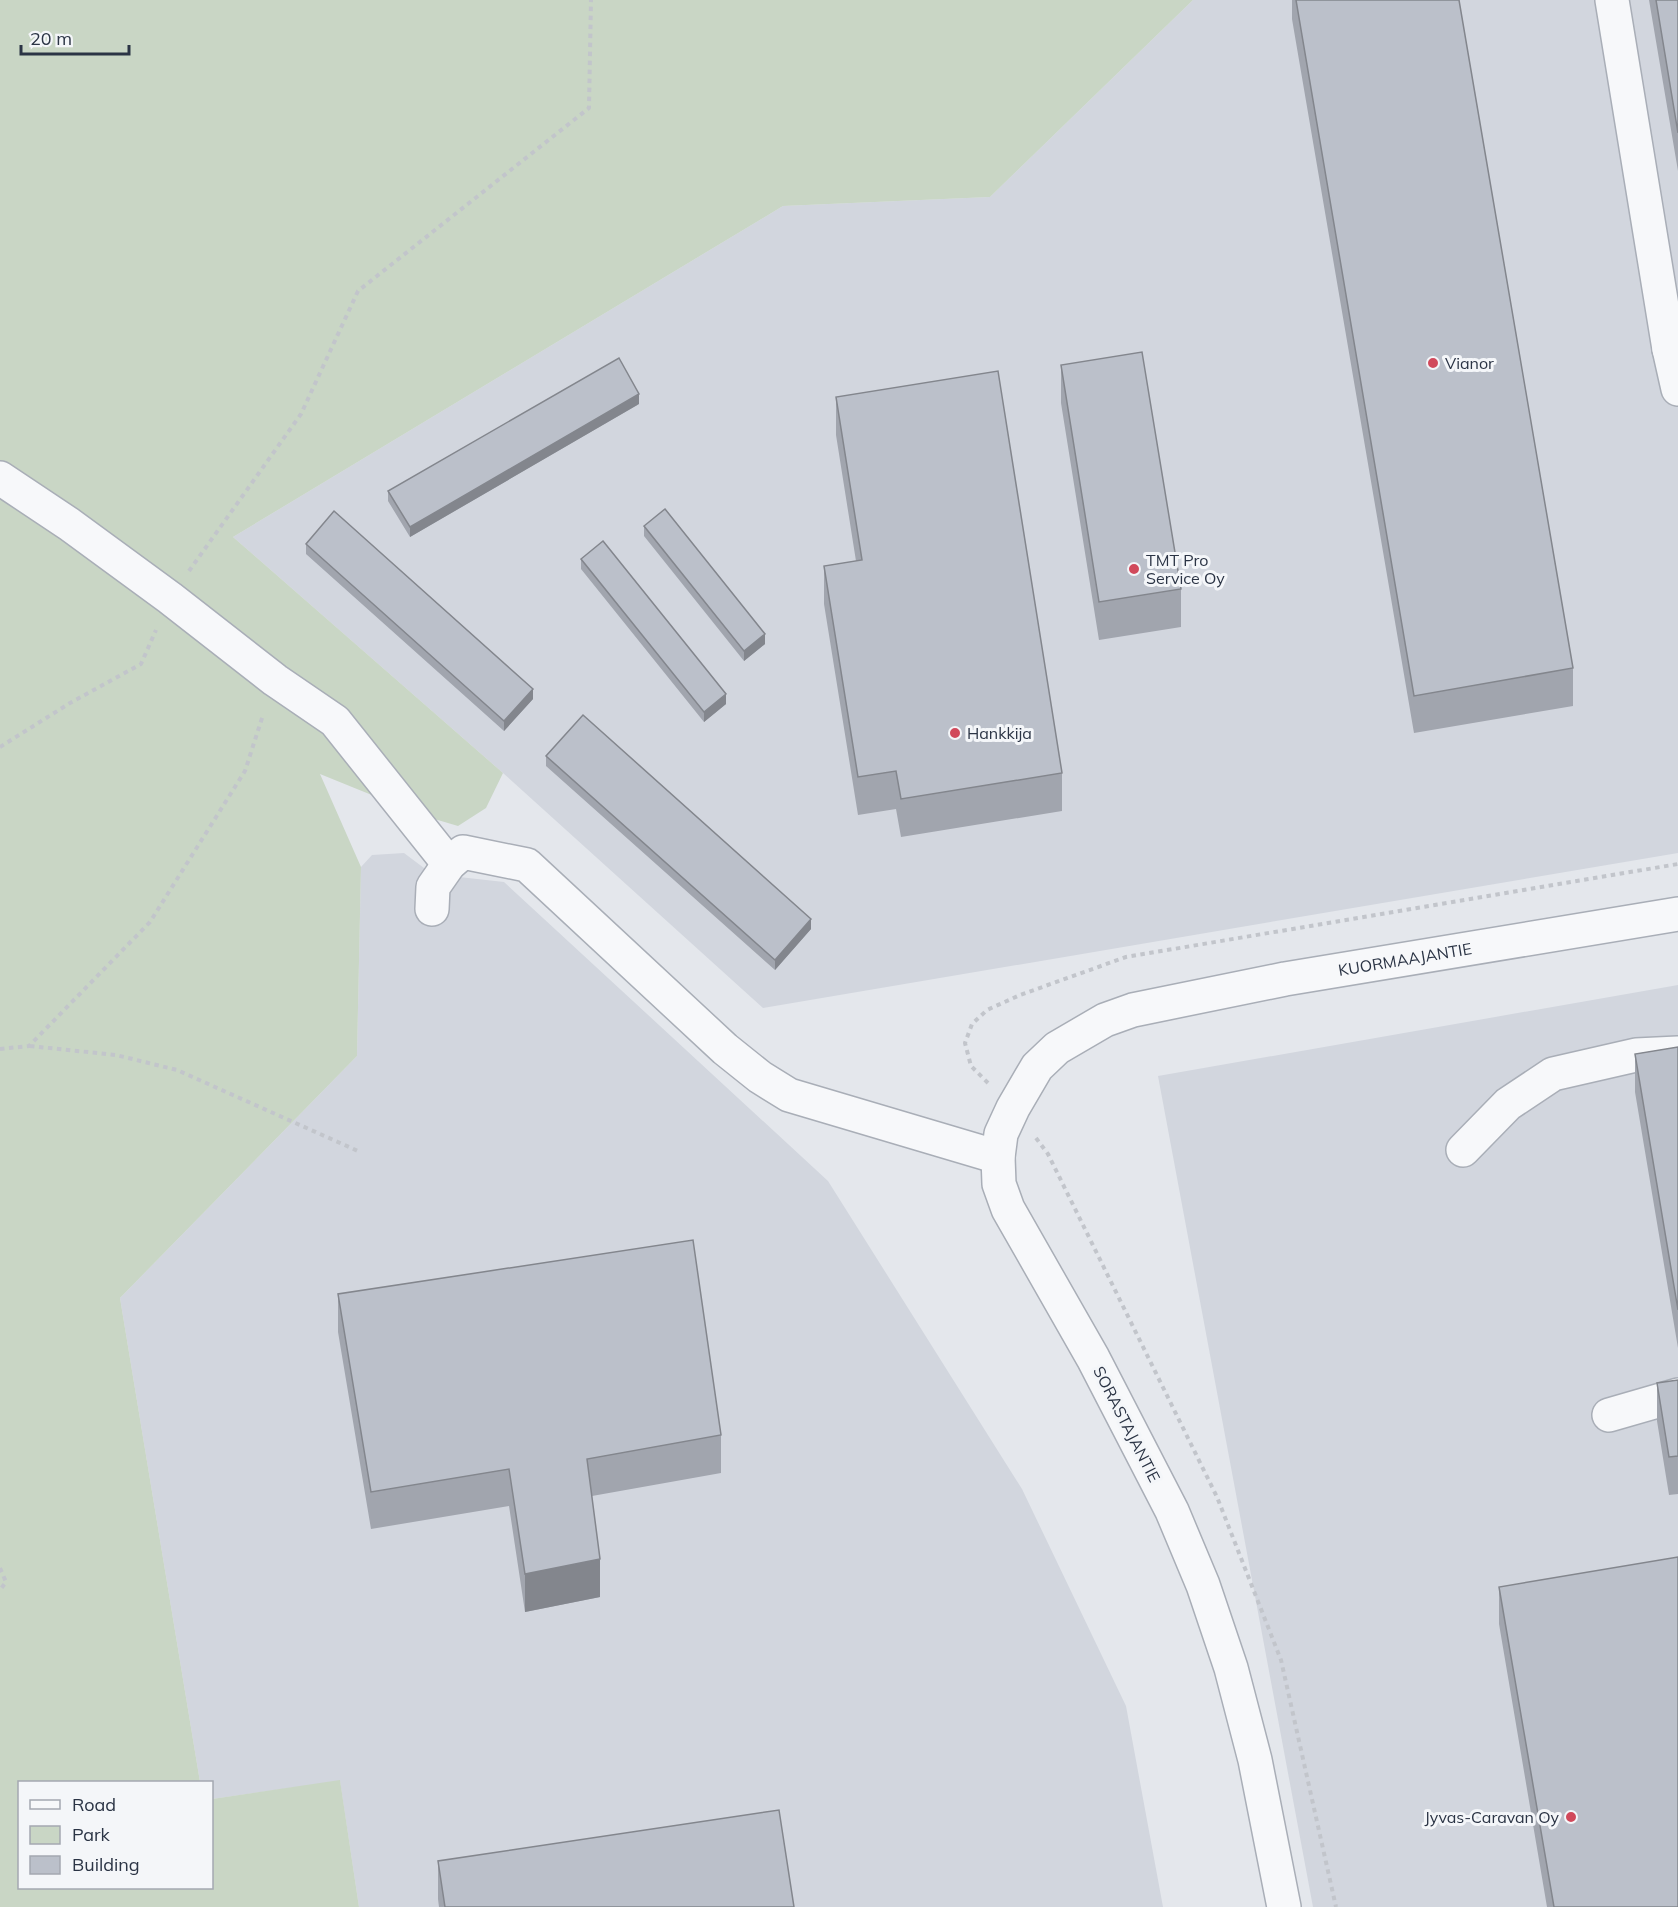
<svg xmlns="http://www.w3.org/2000/svg" width="1678" height="1907" font-family="Mulish,sans-serif">
  <style>
    .built { fill: #d2d6de }
    .green { fill: #c9d6c5 }
    .lines { fill: none; stroke-linecap: round; stroke-linejoin: round }
    .minor-casing { stroke: #a9aeb7; stroke-width: 36 }
    .path { stroke: #c2c5cb; stroke-width: 4; stroke-dasharray: 4.5 4.5; stroke-linecap: butt }
    .minor { stroke: #f7f8fa; stroke-width: 33 }
    .wall { fill: #a1a5ae }
    .shaded-wall { fill: #83868d }
    .building { fill: #bbc0ca; stroke: #83868d; stroke-width: 1.5 }
    .poi-dot { fill: #d1495b; stroke: #f4f6f9; stroke-width: 2 }
    .labels { text-anchor: middle; dominant-baseline: central; stroke-width: 6; stroke-linejoin: round; paint-order: stroke }
    .poi-label { font-size: 16px; fill: #2b3445; stroke: #f4f6f9; text-anchor: start }
    .street-label { font-size: 16px; fill: #2b3445; stroke: #f4f6f9 }
  </style>
  <rect width="100%" height="100%" fill="#e4e7ec"/>
  <path class="built" d="M1193 0H1678V853L763 1008 503 773 233 537 783 206 990 197Z
    M404 853 432 874 504 882 828 1181 1022 1489 1126 1706 1163 1907H359L340 1781 212 1799V1782H200L120 1298 357 1056 361 867 372 855Z
    M1678 985V1907H1313L1158 1076Z"/>
  <path class="green" d="M0 0H1193L990 197 783 206 233 537 503 773 486 808 458 826 421 815 320 774 361 867 357 1056 120 1298 200 1782H20V1888H212V1799L340 1780 359 1907H0Z"/>
  <g class="lines">
    <defs>
      <g id="minor">
        <path d="M1612 0 1669 349"/>
        <path d="M1678 347 1669 349 1678 389"/>
        <path d="M0 478 69 524 170 598 275 680 335 721 449 864"/>
        <path d="M432 909 433 887 449 864 463 852 527 865 725 1049 760 1077 789 1095 998 1157"/>
        <path d="M1463 1150 1508 1104 1553 1074 1636 1055 1678 1053"/>
        <path d="M1609 1415 1678 1395"/>
        <path id="s1" d="M1284 1907 1255 1760 1231 1668 1203 1585 1172 1511 1093 1358 1008 1209 999 1184 998 1157 1001 1134 1013 1108 1037 1067 1057 1048 1105 1020 1133 1010 1285 979 1678 914"/>
      </g>
    </defs>
    <use href="#minor" class="minor-casing"/>
    <path class="path" d="M189 571 301 414 358 291 589 108 591 0
      M0 747 70 703 141 664 156 630
      M30 1046 116 1055 177 1070 358 1151
      M0 1049 29 1046 150 922 245 771 263 715
      M988 1083 971 1066 965 1043 972 1024 987 1010 1020 995 1126 957 1678 864
      M1036 1138 1048 1154 1217 1497 1281 1660 1336 1907
      M0 1568 6 1582 0 1590"/>
    <use href="#minor" class="minor"/>
  </g>
  <path class="wall" d="M1292 0H1459L1573 668V706L1414 733 1292 19Z
    M1649 0H1678V171Z
    M1061 365 1181 589V627L1099 640 1061 403Z
    M836 397 1062 773V811L901 837 896 809 858 815 824 604V566L856 561 836 435Z
    M639 404 410 537 388 501V491Z
    M644 526 765 644 744 661 644 536Z
    M306 544 533 699 504 731 306 554Z
    M581 559 726 704 704 722 581 569Z
    M546 756 811 929 775 970 546 766Z
    M1678 1047V1348L1635 1092V1054Z
    M338 1294 721 1435V1473L592 1496 600 1597 525 1612 509 1506 371 1529 338 1332Z
    M1678 1380V1494L1669 1495 1657 1421V1383Z
    M1499 1587 1678 1907H1547L1499 1624Z
    M438 1861 794 1907H439L438 1899Z"/>
  <path class="shaded-wall" d="M639 394V404L410 537V527Z
    M765 634V644L744 661V651Z
    M533 689V699L504 731V721Z
    M726 694V704L704 722V712Z
    M811 919V929L775 970V960Z
    M600 1559V1597L525 1612V1574Z"/>
  <path class="building" d="M1296 0H1459L1573 668 1414 696Z
    M1656 0H1678V133Z
    M1142 352 1181 589 1099 602 1061 365Z
    M619 358 639 394 410 527 388 491Z
    M998 371 1062 773 901 799 896 771 858 777 824 566 862 560 836 397Z
    M665 509 765 634 744 651 644 526Z
    M334 511 533 689 504 721 306 544Z
    M603 541 726 694 704 712 581 559Z
    M583 715 811 919 775 960 546 756Z
    M1678 1047V1310L1635 1054Z
    M693 1240 721 1435 587 1459 600 1559 525 1574 509 1469 371 1492 338 1294Z
    M1678 1380V1456L1669 1457 1657 1383Z
    M1678 1557V1907H1554L1499 1587Z
    M779 1810 794 1907H445L438 1861Z"/>
  <g class="poi-dot">
    <circle cx="1433" cy="363" r="6"/>
    <circle cx="1134" cy="569" r="6"/>
    <circle cx="955" cy="733" r="6"/>
    <circle cx="1571" cy="1817" r="6"/>
  </g>
  <g class="labels">
    <g class="poi-label">
      <text x="1445" y="363">Vianor</text>
      <text x="1146" y="560">TMT Pro<tspan x="1146" dy="18">Service Oy</tspan></text>
      <text x="967" y="733">Hankkija</text>
      <text x="1559" y="1817" text-anchor="end">Jyvas-Caravan Oy</text>
    </g>
    <g class="street-label">
      <text stroke="none"><textPath href="#s1" startOffset="1299">KUORMAAJANTIE</textPath></text>
      <text transform="translate(1127 1424) rotate(63)">SORASTAJANTIE</text>
    </g>
  </g>
  <rect x="18" y="1781" width="195" height="108" fill="#f4f6f9" stroke="#a4a8b1" stroke-width="1.5"/>
  <rect x="30" y="1800" width="30" height="9" fill="#f7f8fa" stroke="#a4a8b1" stroke-width="1.5"/>
  <text x="72" y="1811" font-size="18" fill="#2b3445">Road</text>
  <rect x="30" y="1826" width="30" height="18" fill="#c9d6c5" stroke="#a4a8b1" stroke-width="1.5"/>
  <text x="72" y="1841" font-size="18" fill="#2b3445">Park</text>
  <rect x="30" y="1856" width="30" height="18" fill="#bbc0ca" stroke="#a4a8b1" stroke-width="1.5"/>
  <text x="72" y="1871" font-size="18" fill="#2b3445">Building</text>
  <path d="M21 45v9h108v-9" fill="none" stroke="#2b3445" stroke-width="3"/>
  <text x="30" y="45" font-size="18" fill="#2b3445" stroke="#f4f6f9" stroke-width="4.5" paint-order="stroke">20 m</text>
</svg>
